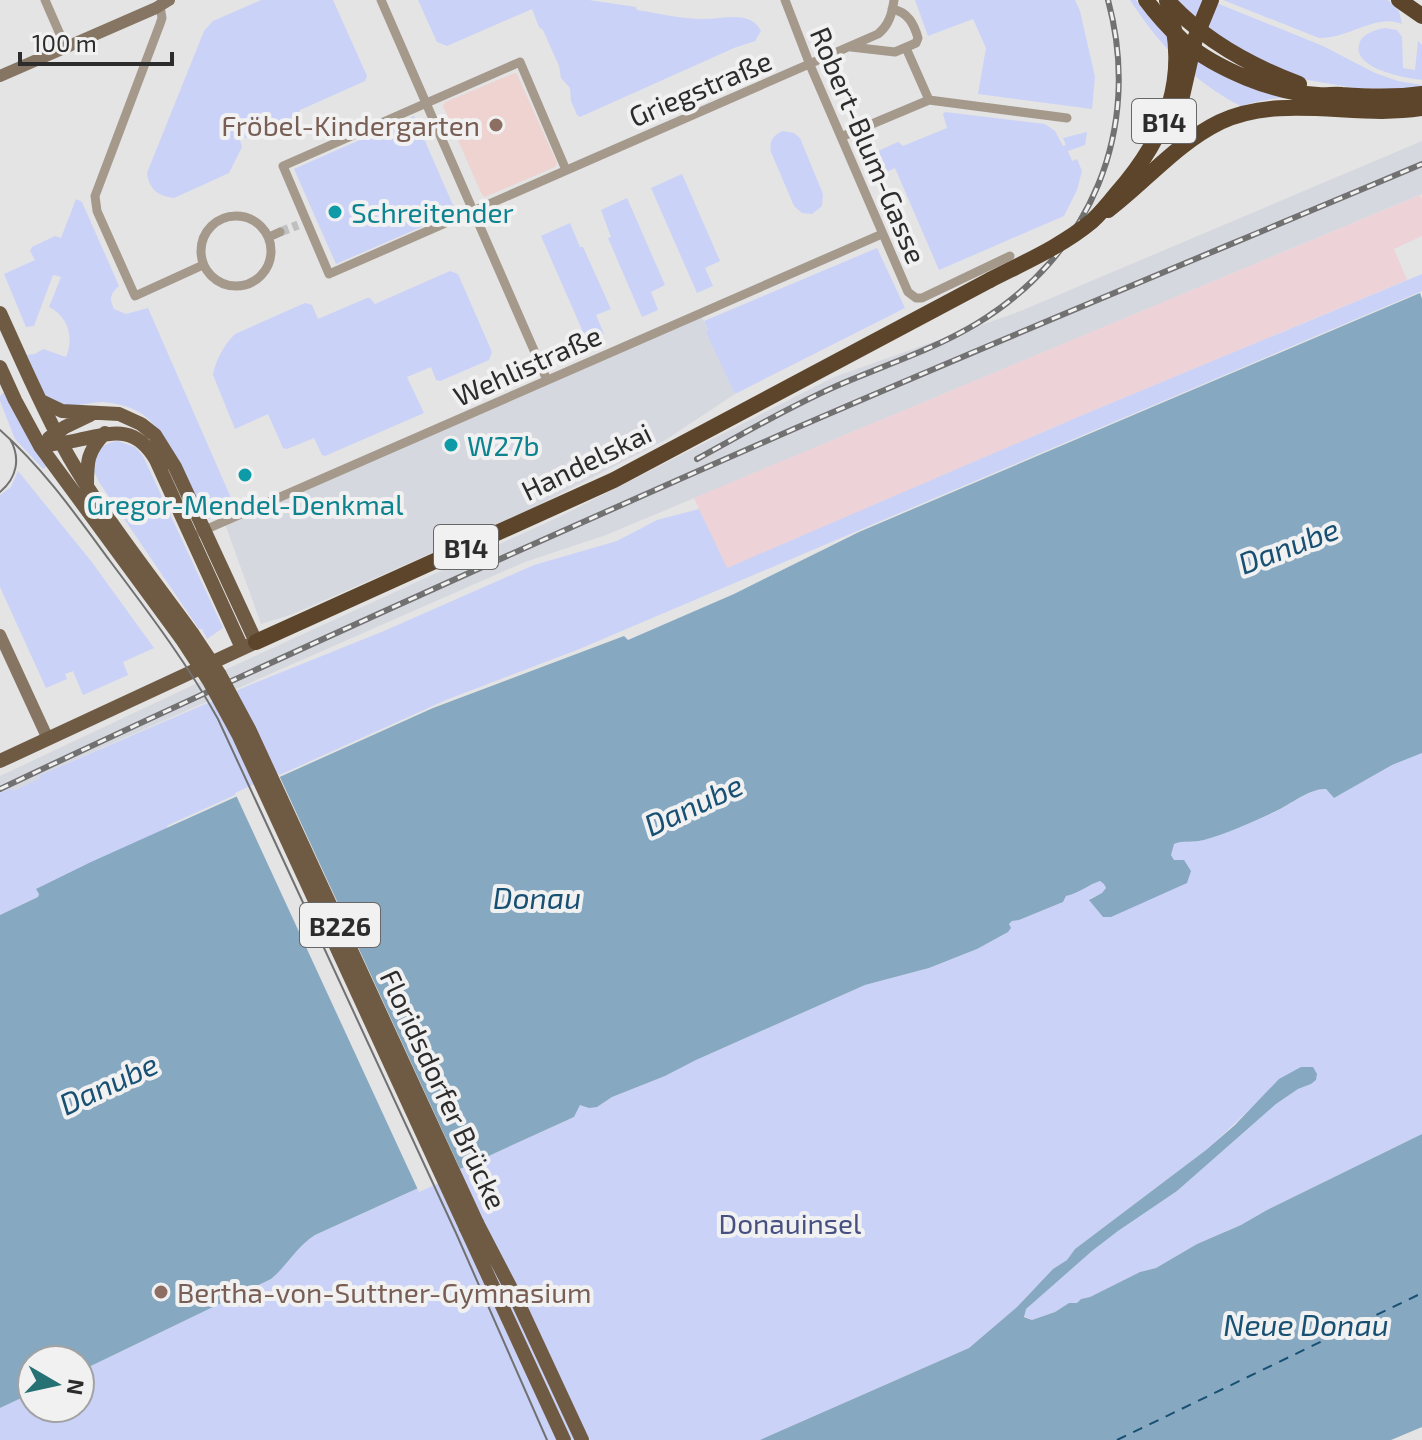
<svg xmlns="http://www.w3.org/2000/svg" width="1422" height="1440" font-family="'Exo 2',sans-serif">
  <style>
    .built { fill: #d6d8e0 }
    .industrial { fill: #edd2d8 }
    .education { fill: #eed3d1 }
    .green { fill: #cad2f7 }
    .water { fill: #87a8c1 }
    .pier { fill: #e4e4e5 }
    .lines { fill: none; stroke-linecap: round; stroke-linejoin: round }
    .ferry { stroke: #175073; stroke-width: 2; stroke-dasharray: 10 8; stroke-linecap: butt }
    .street-tunnel { stroke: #bfbfc0; stroke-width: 9; stroke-dasharray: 9 4.5; stroke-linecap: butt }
    .street { stroke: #a5998c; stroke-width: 9 }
    .secondary { stroke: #867562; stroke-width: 12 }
    .primary { stroke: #6f5b44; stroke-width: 14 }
    .highway { stroke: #5c452a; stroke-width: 16 }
    .tram { stroke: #717172; stroke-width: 2 }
    .rail-casing { stroke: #717172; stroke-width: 6 }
    .rail { stroke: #f1f1f2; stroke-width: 3; stroke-dasharray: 9; stroke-linecap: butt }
    .primary-bridge { stroke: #6f5b44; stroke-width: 14 }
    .highway-bridge { stroke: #5c452a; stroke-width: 16 }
    .education-dot { fill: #8d6e63; stroke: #f1f1f2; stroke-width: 3 }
    .culture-dot { fill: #0f9aa8; stroke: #f1f1f2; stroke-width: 3 }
    .labels { text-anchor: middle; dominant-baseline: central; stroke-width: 8; stroke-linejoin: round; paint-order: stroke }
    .shield { fill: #f1f1f2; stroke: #676768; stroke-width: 2 }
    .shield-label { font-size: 26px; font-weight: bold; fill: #2c2c2d }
    .street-label { font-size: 28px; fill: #2c2c2d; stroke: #f1f1f2 }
    .education-label { font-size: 28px; fill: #785e54; stroke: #f1f1f2; text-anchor: end }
    .culture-label { font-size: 28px; fill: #0d838f; stroke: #f1f1f2; text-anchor: start }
    .park-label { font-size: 28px; fill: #475081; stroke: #f1f1f2 }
    .water-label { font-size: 30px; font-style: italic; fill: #175073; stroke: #f1f1f2 }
  </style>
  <rect width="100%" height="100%" fill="#e4e4e5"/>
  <path class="built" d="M1422 141V194L606 535 525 562 40 775 41 778 15 790 10 789 0 793V776L242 662 561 516 834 377 1018 312Z
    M702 317 735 394 667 439 521 514 293 614 261 624 225 524Z"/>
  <path class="industrial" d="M1420 195 1422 199V236L1394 249 1407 280 1078 417 726 569 694 498Z"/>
  <path class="education" d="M515 73 517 74 557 163 555 167 485 197 482 195 443 106 445 102Z"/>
  <path class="green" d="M261 0H333L367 76 365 81 300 110 293 122 259 137 257 133 240 140 242 147 229 173 174 198C158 196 149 189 147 173L204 31 213 21Z
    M418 0H589L636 7 637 10C658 13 681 19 702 19 721 20 750 9 761 31L755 41 734 48 580 117 577 115 571 101 570 88 561 78 559 66 543 30 539 27 532 9 447 46 437 42Z
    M915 0H1075L1080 11 1095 77 1092 109 978 94 986 48 973 19 928 36Z
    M1130 0H1136L1149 17 1171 39 1303 98C1280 97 1263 99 1241 106 1194 83 1158 43 1130 0Z
    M1175 0H1209L1323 46 1375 73 1398 81 1422 85V87L1392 89 1355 88 1308 80 1284 72 1217 37Z
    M1223 0H1388L1399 11 1402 24C1377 13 1348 39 1319 38Z
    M1385 28 1397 30 1402 37 1403 68 1415 70 1418 41 1422 45V80C1405 78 1353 69 1359 45 1361 34 1375 30 1385 28Z
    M945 112 1045 124 1055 131 1063 146 1066 145 1063 138 1087 132 1085 145 1068 151 1072 161 1077 159 1082 171 1077 190 1064 216 939 270 895 168 869 180 860 159 898 142 903 146 947 128 943 114Z
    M414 116 456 212 336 264 294 169Z
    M783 131 794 133 800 138 823 194 822 206 812 214 802 213 794 206 771 152C769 141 773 135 783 131Z
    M682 174 720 261 705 268 713 286 697 293 651 188Z
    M627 198 665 285 651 292 658 310 642 317 608 238 611 237 601 210Z
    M76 199 82 202 119 286C110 294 109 299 114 309L126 314 148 308 235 507 209 519 204 517C189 487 168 429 139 412 129 406 115 403 103 402 84 402 67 412 49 399 36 389 34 368 27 355L35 354 43 349 66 357C74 338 69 317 49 307L61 277 53 275 34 326 26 327 4 274 35 260 30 251 32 247 55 236 61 238Z
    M570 223 580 247H583L611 309 596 315 604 334 587 341 541 236Z
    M877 248 905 308 735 394 706 332 708 330 704 321Z
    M450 271 458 274 492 352 489 360 440 381 436 380 431 367 407 377 424 413 325 456 322 455 314 438 287 449 283 448 268 414 235 429 213 375C215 361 225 343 235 334L305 303 312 305 318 319 367 298H370L375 304Z
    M1422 274V291L577 650 446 700 173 823 167 826V828L112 853H109V855L37 890 39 894 38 897 0 915V793L10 789 15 790 40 778V775L252 684 384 631 534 565 617 541 657 520 699 509 727 568 1078 417Z
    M4 392 47 466 43 469 15 439 0 401V396Z
    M118 441 135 447 143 456 223 628 207 639 202 629H199L99 482C97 477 94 473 93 469 91 453 105 442 118 441Z
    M18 471 91 561 154 648 123 662 128 675 83 695 73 671 65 674 67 679 46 688 0 587V495L11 487Z
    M1422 753V1134L1267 1210 1241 1225 1197 1244 1156 1268 1140 1272 1090 1297 1081 1299 1077 1303H1069L1055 1312 1032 1320 1024 1316 1025 1309 1092 1251 1118 1231 1177 1191 1276 1104 1298 1089 1311 1084 1316 1080 1317 1074 1257 1103 1206 1150 1075 1249 1067 1260 1053 1269 1017 1307 969 1348 760 1440H0V1408L32 1393V1408H80V1371L271 1279C287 1266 297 1246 315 1235L574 1117 580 1105 597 1107 612 1097 665 1076 696 1060 865 985 929 968 977 949 1009 925 1012 921 1019 920 1063 902 1066 896 1100 881 1105 884 1106 888 1103 893 1091 898 1090 900 1103 917 1181 861 1174 860 1171 855 1173 844C1183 840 1194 843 1204 840 1228 833 1252 822 1275 812 1289 805 1311 788 1326 789L1334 798 1392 765Z"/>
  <path class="water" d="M1420 293 1422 299V753L1392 765 1334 798 1326 789C1312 788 1293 802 1280 809 1258 820 1228 833 1204 840 1194 843 1183 840 1174 844L1171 855 1174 860H1184L1191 871 1187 883 1111 917H1103L1089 900 1102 893 1106 888 1104 884 1100 881C1088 885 1079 893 1066 896L1063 902 1019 920 1012 921 1009 924 1011 928 1008 932 977 949 929 968 865 985 696 1060 665 1076 612 1097 597 1107 589 1108 580 1105 574 1117 315 1235C297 1246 287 1266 271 1279L97 1363 80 1371V1360H32V1393L0 1408V915L38 897 39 894 36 889 91 862 433 708 624 636 628 640 734 594 859 532Z
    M1301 1067H1313L1317 1074 1316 1080 1311 1084 1298 1089 1276 1104 1177 1191 1118 1231 1092 1251 1026 1309 1024 1317 1032 1320 1055 1312 1069 1303H1077L1081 1299 1090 1297 1140 1272 1156 1268 1197 1244 1241 1225 1267 1210 1422 1134V1427L1391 1440H760L969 1348 1017 1307 1053 1269 1067 1260 1075 1249 1206 1150 1235 1125 1279 1079Z"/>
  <path class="pier" d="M278 773 462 1173 419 1192 235 793Z"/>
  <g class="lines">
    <path class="ferry" d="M1117 1440 1422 1293"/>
    <path class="street-tunnel" d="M280 232 298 225"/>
    <path class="street" d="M45 0 66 48
      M381 0 547 380
      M785 0 810 65 908 292 916 298H922L1010 256
      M160 6 162 18 160 24 95 196 97 211 135 296 203 265
      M851 47 895 52 916 43 918 38C914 24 908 12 892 9
      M906 48 929 100
      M841 137 929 100 1067 118
      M566 170 520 62 283 166 329 274 878 34C889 25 892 14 894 0
      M201 251a35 35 0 1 1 70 0a35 35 0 1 1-70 0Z
      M269 237 280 232
      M200 532 882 234"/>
    <path class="secondary" d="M0 76 156 8 169 0
      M0 635 48 739"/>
    <path class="primary" d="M0 313C22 361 43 411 69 457 105 519 150 575 192 633
      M0 367 15 400 40 446 181 638
      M49 438 65 427 90 415
      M40 446C52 444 65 443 78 440 112 433 135 424 156 460L242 648
      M87 486C87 461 87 452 105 433
      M0 761 256 642 175 467 155 435 141 424 119 414 62 411 41 401
      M477 1223 516 1298 582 1440
      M466 1228 564 1440"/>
    <path class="highway" d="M1146 0C1157 15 1169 28 1183 41 1216 69 1274 93 1318 95 1326 96 1334 94 1342 95 1369 97 1395 98 1422 94
      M1167 0C1202 39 1251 66 1299 84
      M1399 0 1422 16
      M1108 210C1145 182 1177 143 1220 122 1283 93 1356 119 1422 108
      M256 642 614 480 990 280"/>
    <path class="tram" d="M0 430C44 469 76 515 110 561 149 613 187 663 218 719L456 1233 547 1440
      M0 492C17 478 21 458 10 439"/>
    <defs>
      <path id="rail" d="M697 459C741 435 785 409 832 388 879 367 931 351 976 324 1091 255 1143 129 1108 0
        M0 789C264 664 529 545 796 428 1004 338 1213 252 1422 164"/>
    </defs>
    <use href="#rail" class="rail-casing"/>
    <use href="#rail" class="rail"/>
    <path class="primary-bridge" d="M192 633 220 675 249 729 477 1223
      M181 638 209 681 239 736 466 1228"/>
    <path class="highway-bridge" d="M1182 96 1195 39 1211 0
      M990 280C1025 262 1062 246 1092 221 1101 213 1109 203 1117 193 1167 136 1191 76 1167 0"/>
  </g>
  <g class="education-dot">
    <circle cx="496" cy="125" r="8"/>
    <circle cx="161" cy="1292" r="8"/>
  </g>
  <g class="culture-dot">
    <circle cx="335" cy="212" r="8"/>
    <circle cx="451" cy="445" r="8"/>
    <circle cx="245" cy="475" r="8"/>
  </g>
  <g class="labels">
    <g class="shield">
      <rect x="1132" y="99" width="64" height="44" rx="6"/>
      <rect x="434" y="525" width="64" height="44" rx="6"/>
      <rect x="300" y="903" width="80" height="44" rx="6"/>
    </g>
    <g class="shield-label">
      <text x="1164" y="121">B14</text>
      <text x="466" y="547">B14</text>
      <text x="340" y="925">B226</text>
    </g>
    <g class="street-label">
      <text transform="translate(700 88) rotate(-23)">Griegstraße</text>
      <text transform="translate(869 145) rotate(67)">Robert-Blum-Gasse</text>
      <text transform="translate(527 365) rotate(-24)">Wehlistraße</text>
      <text transform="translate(586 461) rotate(-26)">Handelskai</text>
      <text transform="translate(444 1089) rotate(65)">Floridsdorfer Brücke</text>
    </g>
    <g class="education-label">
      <text x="480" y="125">Fröbel-Kindergarten</text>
      <text x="177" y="1292" text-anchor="start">Bertha-von-Suttner-Gymnasium</text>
    </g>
    <g class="culture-label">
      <text x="351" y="212">Schreitender</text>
      <text x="467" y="445">W27b</text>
      <text x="245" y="504" text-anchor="middle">Gregor-Mendel-Denkmal</text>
    </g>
    <g class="park-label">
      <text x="790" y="1223">Donauinsel</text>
    </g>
    <g class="water-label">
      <text transform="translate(1288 545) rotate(-21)">Danube</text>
      <text transform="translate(693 804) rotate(-25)">Danube</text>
      <text x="537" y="897">Donau</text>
      <text transform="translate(108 1083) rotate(-25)">Danube</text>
      <text x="1306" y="1324">Neue Donau</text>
    </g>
  </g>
  <g transform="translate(56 1384) rotate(99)"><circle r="38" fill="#f1f1f2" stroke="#a2a2a3" stroke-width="2"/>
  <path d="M0-6L14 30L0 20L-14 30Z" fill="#267174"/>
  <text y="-12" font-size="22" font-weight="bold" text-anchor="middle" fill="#2c2c2d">N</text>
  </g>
  <path d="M20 52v12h152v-12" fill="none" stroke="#2c2c2d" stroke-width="4"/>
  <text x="32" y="52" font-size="24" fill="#2c2c2d" stroke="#f1f1f2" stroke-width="6" paint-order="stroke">100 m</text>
</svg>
